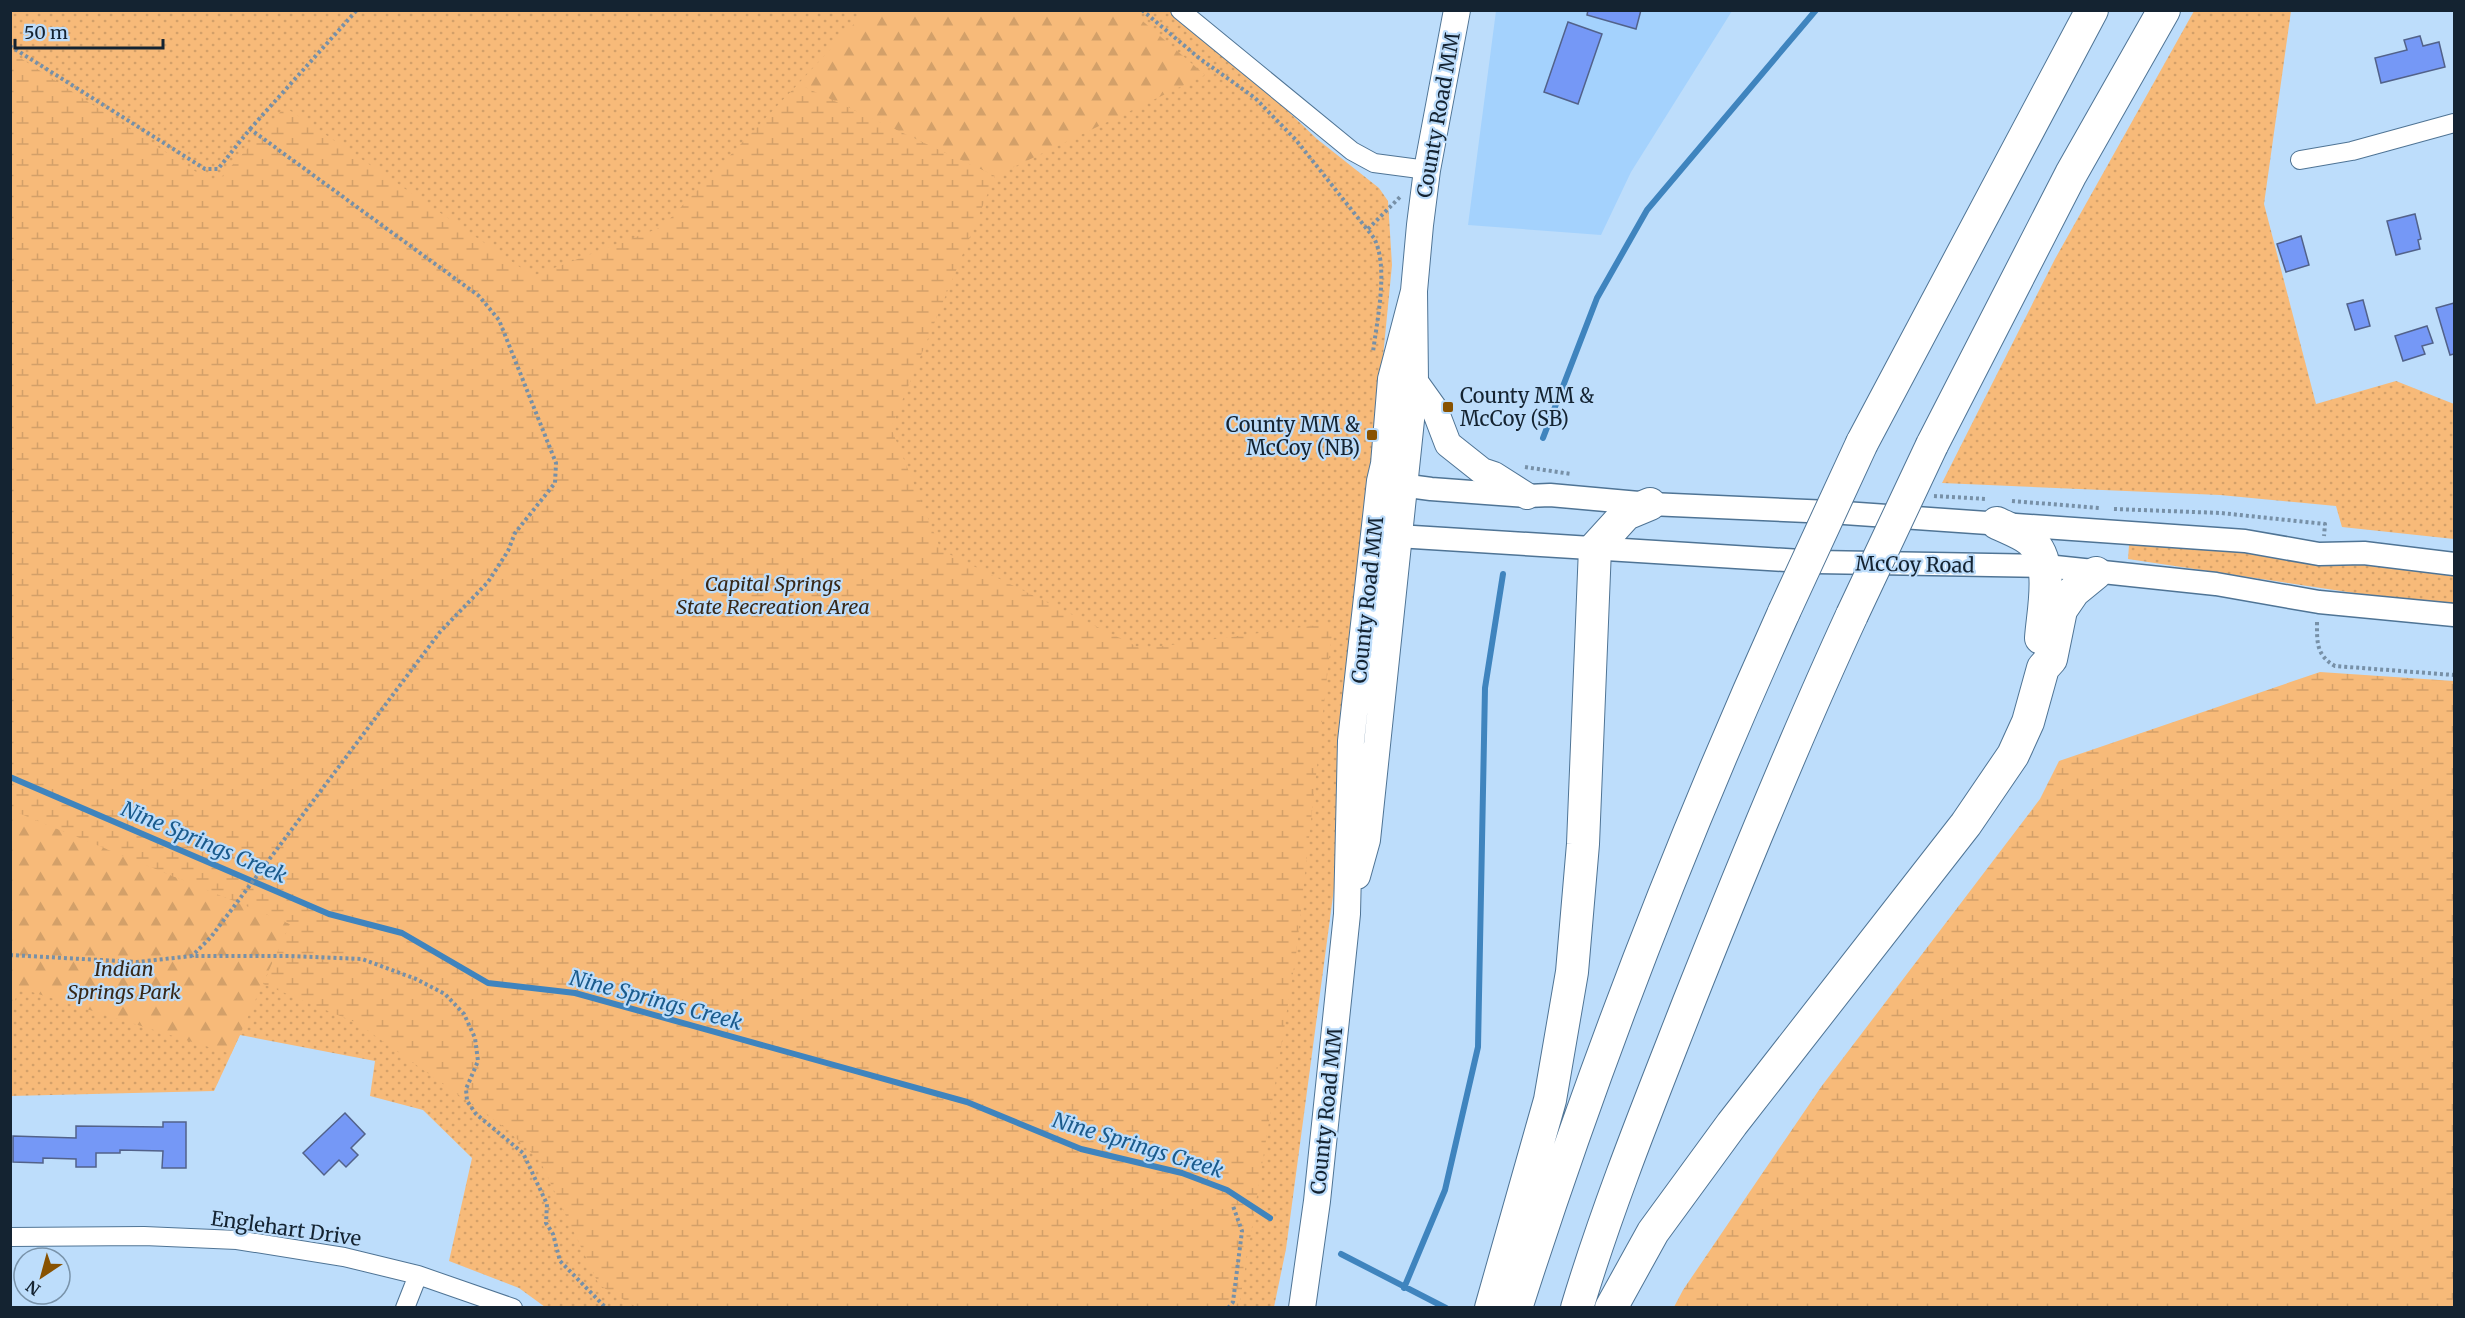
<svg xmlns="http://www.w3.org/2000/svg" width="2465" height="1318" font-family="Merriweather,serif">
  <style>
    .built { fill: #a4d2fd }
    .green { fill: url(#green-dots) }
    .forest { fill: url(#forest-firs) }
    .wetland { fill: url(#wetland-marsh) }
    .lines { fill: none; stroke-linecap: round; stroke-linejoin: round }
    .stream { stroke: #3f84be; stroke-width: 6 }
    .building { fill: #7598f6; stroke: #52628a; stroke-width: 1.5 }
    .minor-casing { stroke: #4f7495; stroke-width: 20 }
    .tertiary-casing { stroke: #4f7495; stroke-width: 25 }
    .secondary-casing { stroke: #4f7495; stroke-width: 28 }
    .motorway-casing { stroke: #4f7495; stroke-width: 34 }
    .path { stroke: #7790a7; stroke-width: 4; stroke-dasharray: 3 3; stroke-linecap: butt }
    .minor { stroke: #fff; stroke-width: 18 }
    .tertiary { stroke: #fff; stroke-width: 22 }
    .secondary { stroke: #fff; stroke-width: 26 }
    .motorway { stroke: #fff; stroke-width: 32 }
    .motorway-bridge-casing { stroke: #4f7495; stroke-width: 34; stroke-linecap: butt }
    .motorway-bridge { stroke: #fff; stroke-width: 32 }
    .poi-dot { fill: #885201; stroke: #bdddfb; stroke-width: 2 }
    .labels { text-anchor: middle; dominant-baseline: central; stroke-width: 4.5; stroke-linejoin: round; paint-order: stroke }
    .street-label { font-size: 20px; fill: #142331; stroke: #bdddfb }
    .poi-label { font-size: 20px; fill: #142331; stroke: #bdddfb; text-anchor: start }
    .park-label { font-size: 20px; font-style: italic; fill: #372818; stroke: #bdddfb }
    .water-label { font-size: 21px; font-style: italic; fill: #1a5b8d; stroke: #bdddfb }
  </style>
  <defs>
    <pattern id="green-dots" width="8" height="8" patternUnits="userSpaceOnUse" patternTransform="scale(1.5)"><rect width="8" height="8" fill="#f7ba79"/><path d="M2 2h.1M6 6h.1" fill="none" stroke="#d3a069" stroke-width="1.8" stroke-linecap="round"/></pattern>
    <pattern id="forest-firs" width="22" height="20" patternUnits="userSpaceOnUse" patternTransform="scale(1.5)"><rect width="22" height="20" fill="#f7ba79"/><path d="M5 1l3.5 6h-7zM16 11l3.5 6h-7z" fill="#d3a069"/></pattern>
    <pattern id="wetland-marsh" width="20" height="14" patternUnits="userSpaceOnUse" patternTransform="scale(1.5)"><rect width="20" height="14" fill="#f7ba79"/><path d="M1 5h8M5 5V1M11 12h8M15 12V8" fill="none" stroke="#d3a069"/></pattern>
  </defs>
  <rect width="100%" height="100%" fill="#bdddfb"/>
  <path class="built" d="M1496 11H1732L1631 172 1601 235 1468 225Z"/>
  <path class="green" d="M10 11H1178L1227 53 1317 139 1379 188 1388 201 1392 265 1356 632 1341 836 1286 1249 1274 1307H545L519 1288 449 1261 472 1158 423 1110 370 1096 375 1061 240 1035 214 1091 11 1096Z
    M2194 11H2291L2264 204 2316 404 2396 381 2454 404V539L2342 527 2336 506 2220 495 1942 483 2055 259Z
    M2130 532 2454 563V608L2128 559Z"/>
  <path class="forest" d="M867 10 1131 11 1205 75 995 176 798 84Z
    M11 810 290 924 231 1054 19 988 11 1013Z"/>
  <path class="wetland" d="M11 52 215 184 285 107 533 276 662 227 798 84 995 176 891 428 941 550 1142 649 1333 623 1296 955 1239 1307H636L599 1285 540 1161 505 1128 357 1023 263 984 290 924 11 810Z
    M2320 672 2454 681V1307H1674L1683 1290 1821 1087 2040 799 2059 761Z"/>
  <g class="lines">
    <path class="stream" d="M1543 438 1597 298 1647 210 1816 10
      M10 777 329 914 402 933 488 983 575 993 967 1102 1081 1149 1182 1173 1227 1190 1270 1218
      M1341 1254 1446 1308
      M1404 1288 1445 1190 1478 1047 1485 688 1503 574"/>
  </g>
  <path class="building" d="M1588 10H1641L1636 29 1587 15Z
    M1568 22 1602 34 1578 104 1544 92Z
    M2420 36 2423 46 2439 42 2445 67 2381 83 2375 58 2407 50 2404 40Z
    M2415 214 2421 239 2418 240 2420 249 2396 255 2387 221Z
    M2301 236 2309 265 2286 272 2277 244Z
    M2363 300 2370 326 2355 330 2347 304Z
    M2454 303V354L2450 355 2436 308Z
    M2427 326 2433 343 2422 346 2425 354 2403 361 2395 336Z
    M345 1113 365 1134 351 1148 358 1155 346 1167 339 1160 324 1175 303 1153Z
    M163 1122H186V1168H162L163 1151 120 1150V1153H96V1167H76V1159L43 1158V1163L13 1162V1136L76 1138V1126L163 1127Z"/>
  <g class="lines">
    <defs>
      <path id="minor" d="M1180 10 1352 151 1374 163 1427 170
        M2300 160 2352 151 2454 123
        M10 1237 144 1236 237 1240 344 1257 418 1275 513 1308
        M405 1308 418 1275"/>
      <path id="tertiary" d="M1386 483 1431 489 1527 496 1550 495 1650 504 1830 512 2245 541 2319 554 2364 553 2454 564
        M1381 535 1817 562 2046 566 2216 584 2319 602 2454 615"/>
      <path id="secondary" d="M1415 382 1435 410 1448 444 1482 471 1494 475 1527 496
        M1357 876 1367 840 1415 382 1414 291 1420 225 1427 170 1457 10
        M1302 1308 1317 1201 1347 914 1351 741 1380 481 1384 464 1391 379 1414 291"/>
      <path id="motorway" d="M1862 443 2092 10
        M1932 445 2071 174 2164 10
        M1997 523C2007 528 2021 533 2030 540 2055 561 2043 609 2041 638
        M1491 1308 1550 1100 1572 972 1583 844 1595 548 1626 514 1650 504
        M1516 1308C1592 1071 1682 838 1784 612
        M1577 1308C1608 1205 1649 1104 1688 1004 1740 873 1793 743 1852 615
        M1611 1308 1653 1232 1732 1124 1966 824 2013 755 2028 722 2043 668 2051 659 2061 610 2074 591 2096 573"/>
    </defs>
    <use href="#minor" class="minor-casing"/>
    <use href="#tertiary" class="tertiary-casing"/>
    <use href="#secondary" class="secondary-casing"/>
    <use href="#motorway" class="motorway-casing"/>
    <path class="path" d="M1142 10 1199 58 1255 98 1296 140 1374 238C1389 267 1377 320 1373 352
      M10 46 205 169H218L250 129 479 296 499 320 556 463 555 483 515 533 508 551 488 582 440 632 211 937 192 956
      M250 129 357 10
      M1368 229 1401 196
      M1525 467 1571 474
      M1934 496 1987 499
      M2012 501 2100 508
      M2114 509 2221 513 2325 524 2324 536
      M2317 622C2317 642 2316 655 2335 666L2454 675
      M10 955 137 962 192 956H290L362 959 416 979 445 994 464 1014 475 1038 478 1061 466 1089 467 1101 476 1114 523 1153 547 1204 546 1223 553 1234 560 1261 606 1308
      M1228 1308 1233 1302 1242 1231 1233 1206"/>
    <use href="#minor" class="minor"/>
    <use href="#tertiary" class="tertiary"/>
    <use href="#secondary" class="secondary"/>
    <use href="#motorway" class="motorway"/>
    <defs>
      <path id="motorway-bridge" d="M1784 612 1862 443
        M1852 615 1932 445"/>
    </defs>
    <use href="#motorway-bridge" class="motorway-bridge-casing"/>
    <use href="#motorway-bridge" class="motorway-bridge"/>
  </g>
  <g class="poi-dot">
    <rect x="1442" y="401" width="12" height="12" rx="3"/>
    <rect x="1366" y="429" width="12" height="12" rx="3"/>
  </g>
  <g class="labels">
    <g class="street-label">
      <text transform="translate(1438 115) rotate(-80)">County Road MM</text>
      <text transform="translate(1915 564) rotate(1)">McCoy Road</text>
      <text transform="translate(1367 600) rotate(-84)">County Road MM</text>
      <text transform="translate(1326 1111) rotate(-84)">County Road MM</text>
      <text transform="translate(286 1228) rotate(8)">Englehart Drive</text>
    </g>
    <g class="poi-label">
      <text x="1460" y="395">County MM &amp;<tspan x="1460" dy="23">McCoy (SB)</tspan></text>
      <text x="1360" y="424" text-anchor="end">County MM &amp;<tspan x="1360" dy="23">McCoy (NB)</tspan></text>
    </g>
    <g class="park-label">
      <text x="773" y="583">Capital Springs<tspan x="773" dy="23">State Recreation Area</tspan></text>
      <text x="124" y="968">Indian<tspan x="124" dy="23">Springs Park</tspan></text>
    </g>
    <g class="water-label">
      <text transform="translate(204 842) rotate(23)">Nine Springs Creek</text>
      <text transform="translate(656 1000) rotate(15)">Nine Springs Creek</text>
      <text transform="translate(1138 1145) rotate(17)">Nine Springs Creek</text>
    </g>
  </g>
  <rect width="2465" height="1318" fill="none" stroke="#142331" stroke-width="24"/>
  <g transform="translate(42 1276) rotate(216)"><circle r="28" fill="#bdddfb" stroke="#7993aa" stroke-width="1.5"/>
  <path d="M0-4.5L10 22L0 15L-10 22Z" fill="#885201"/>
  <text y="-9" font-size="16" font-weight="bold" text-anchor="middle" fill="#142331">N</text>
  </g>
  <path d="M15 39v9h148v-9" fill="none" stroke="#142331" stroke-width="3"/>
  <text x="24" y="39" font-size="18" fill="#142331" stroke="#bdddfb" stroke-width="4.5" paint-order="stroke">50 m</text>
</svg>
